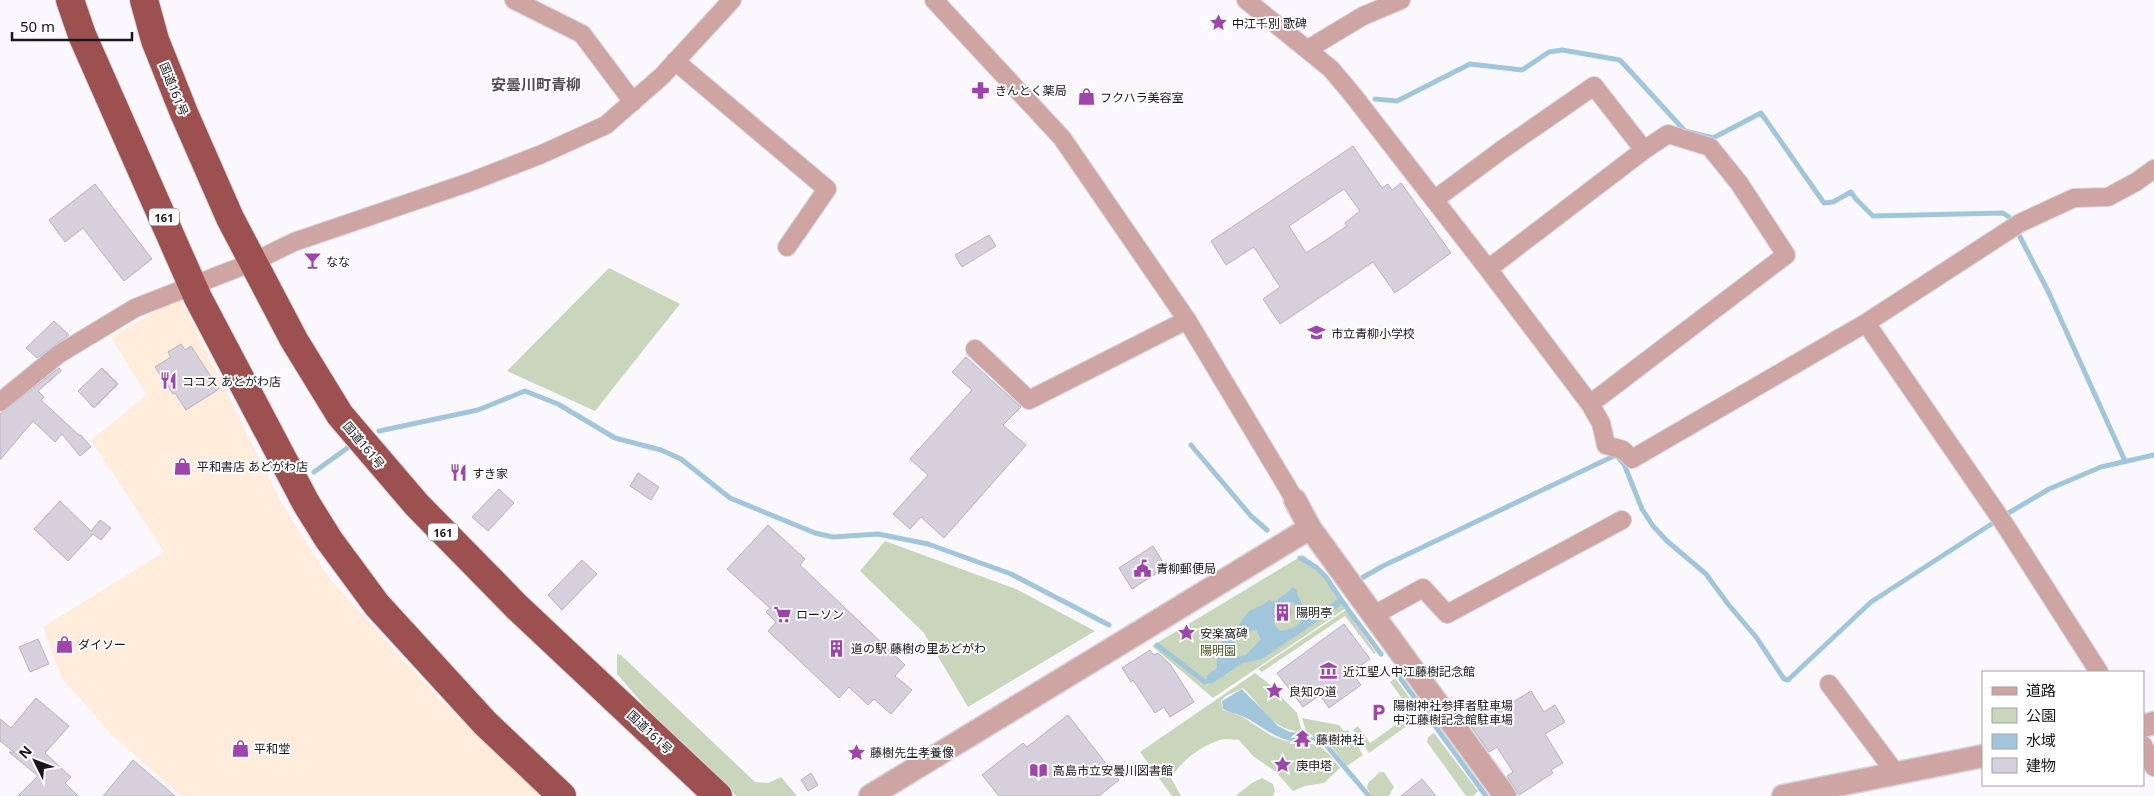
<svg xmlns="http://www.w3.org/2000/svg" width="2154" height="796" font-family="'Noto Sans','Noto Sans JP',sans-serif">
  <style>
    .commercial { fill: #ffecdb }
    .green { fill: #cad6bb }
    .water { fill: #a1c6dc; fill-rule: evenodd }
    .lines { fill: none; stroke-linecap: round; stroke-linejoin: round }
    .stream { stroke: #a1c6dc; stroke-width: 5 }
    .building { fill: #d6cfdc; stroke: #b8b1bf; fill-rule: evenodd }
    .minor-casing { stroke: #d7d4d9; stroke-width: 20 }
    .tertiary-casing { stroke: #d7d4d9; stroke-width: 25 }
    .trunk-casing { stroke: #d7d4d9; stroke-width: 30 }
    .minor { stroke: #cfa5a4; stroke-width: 18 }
    .tertiary { stroke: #cfa5a4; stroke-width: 22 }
    .trunk { stroke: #9c5050; stroke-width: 28 }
    .labels { text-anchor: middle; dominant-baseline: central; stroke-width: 4; stroke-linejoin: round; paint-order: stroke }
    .shield { fill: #fff; stroke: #5e5c5f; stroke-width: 1 }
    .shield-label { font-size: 11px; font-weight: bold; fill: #19161b }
    .poi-label { font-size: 12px; fill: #19161b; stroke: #fff; text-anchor: start }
    .street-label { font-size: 12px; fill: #19161b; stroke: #fff }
    .park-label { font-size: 12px; fill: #455925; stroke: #fff }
    .quarter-label { font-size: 15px; font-weight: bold; fill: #554e59; stroke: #fff }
  </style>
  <rect width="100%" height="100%" fill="#fbf8fd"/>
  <path class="commercial" d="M179 296 281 502 328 577 439 699 545 796H181L111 734 61 677 43 627 164 552 91 440 147 395 111 338Z"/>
  <path class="green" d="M609 268 680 304 595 411 507 371Z
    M885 541 1016 589 1095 631 968 707 924 633 860 571Z
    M1303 555C1324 569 1335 586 1349 606L1213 698 1152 646Z
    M1346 610 1376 653 1374 654 1345 616 1262 672 1258 669Z
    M617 654 621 655 755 782 768 783 781 777 797 796H736L649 711 617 674Z
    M1255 673 1268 683 1297 713 1302 732C1271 730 1263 707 1243 688L1226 696 1221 701 1223 710 1241 716 1272 736 1285 741 1316 743 1329 754 1340 768 1324 783 1305 786 1293 791 1276 772 1253 756 1239 740C1233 740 1225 738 1220 740 1201 746 1181 761 1171 778L1181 796H1172L1140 752Z
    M1395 678 1417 708 1412 712 1390 682Z
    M1407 717 1411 723 1369 753 1353 730 1358 726 1370 743Z
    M1302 718 1339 725 1344 731 1348 730 1363 755 1347 766 1324 738 1307 734Z
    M1434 733 1478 791 1473 796H1466L1427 742 1428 737Z
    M1380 772H1384L1394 787 1389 796H1372L1367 788 1368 783Z
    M1262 778 1273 784 1275 791 1273 796H1235L1252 783Z"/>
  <path class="water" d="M1292 587 1296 589C1300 605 1304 608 1321 612L1336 600 1340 606 1262 659 1243 663 1211 684 1206 676 1217 668 1216 645 1224 641 1228 634C1241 628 1241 617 1251 610 1259 606 1263 606 1269 600L1275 602C1281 595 1287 595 1292 587ZM1289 602C1300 603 1307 619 1296 626 1291 629 1285 630 1280 631L1274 624V616L1283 603ZM1256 630 1261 639 1246 655 1236 657 1232 654C1230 639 1242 631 1256 630Z
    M1242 689 1278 726 1290 732 1304 733H1300L1299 742C1275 741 1262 725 1242 716 1235 713 1229 713 1223 709L1222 701Z"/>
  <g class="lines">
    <path class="stream" d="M1375 99 1397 101 1470 64 1522 70 1549 52 1562 50 1620 60 1685 131 1713 138 1761 113 1824 203 1833 202 1851 192 1856 199 1873 216 2003 213 2009 217
      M2019 235 2048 291 2125 461
      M379 431 478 410 525 391 558 404 615 438 661 450 681 459 730 498 815 533 833 537 878 534 928 544 1011 574 1109 625
      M1191 445 1251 516 1267 530
      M314 472 353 444
      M2005 515 2049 489 2101 467 2154 455
      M1300 558 1316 567 1326 577 1341 600 1381 654
      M1360 579 1383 566 1616 455 1624 464 1642 509 1653 526 1667 541 1706 574 1728 604 1756 637 1784 679 1788 680 1871 602 1993 523
      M1332 607 1341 600
      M1157 645 1205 682 1213 678
      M1398 675 1486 796
      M1295 736 1314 738 1325 744 1369 796"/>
  </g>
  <path class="building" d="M1353 146 1382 188 1388 184 1392 190 1401 183 1451 253 1395 293 1373 262 1280 324 1263 299 1280 287 1254 247 1226 265 1211 241ZM1344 189 1360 211 1345 223 1347 226 1306 253 1289 226Z
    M95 184 152 259 124 281 83 228 65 242 49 220Z
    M989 235 996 246 962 267 955 255Z
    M54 321 69 335 37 358 26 348Z
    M181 344 185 350 191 346 219 389 186 410 175 393 173 394 155 367 171 357 168 352Z
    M966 357 1021 407 1003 425 1026 445 944 538 921 517 910 529 893 514 928 475 910 459 972 390 952 372Z
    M59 368 61 371 38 391 44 397 41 400 80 436 81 435 91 447 80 456 62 434 55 442 33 421 0 460V414Z
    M102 368 118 384 94 408 78 391Z
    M638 473 659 487 651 500 630 486Z
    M499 489 514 503 488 531 472 517Z
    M60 501 91 531 100 520 111 528 101 540 93 534 68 561 34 529Z
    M768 525 805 559 800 565 905 665 895 676 912 690 891 714 874 699 868 705 849 687 839 698 768 631 776 622 766 612 770 608 727 569Z
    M1153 546 1166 567 1132 589 1119 568Z
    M582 560 597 574 562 610 548 595Z
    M1273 612a9 9 0 1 1 18 0a9 9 0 1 1-18 0Z
    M1344 624 1370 659 1351 672 1361 685 1329 708 1320 695 1303 707 1277 673Z
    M38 639 49 664 30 672 19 647Z
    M1150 650 1154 655 1158 653 1170 664 1194 702 1170 717 1164 707 1155 713 1133 680 1131 682 1122 668Z
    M1531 691 1544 712 1555 705 1565 722 1545 734 1563 763 1551 770 1553 773 1519 795 1507 776 1513 772 1497 747 1489 752 1470 725 1483 717 1485 719Z
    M36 698 69 726 45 753 71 777 65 783 78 796H18L38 776 9 752H14L0 741V719L11 728Z
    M1068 715 1119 780 1099 796H999L982 775 1023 743 1027 747Z
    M133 760 175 796H103Z
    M811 773 818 785 808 791 801 780Z
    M1422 779 1436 796H1401Z"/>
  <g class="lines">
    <defs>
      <path id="minor" d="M514 0 582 34 633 102
        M934 0 1062 138 1187 320 1295 500
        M1246 0 1331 69 1352 94 1488 269 1590 404 1601 423 1606 445 1623 450 1632 459 1866 323 2020 223 2074 198 2108 197 2136 182 2154 169
        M1308 49 1363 16 1401 0
        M675 61 827 189 787 247
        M1434 200 1503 149 1594 86 1644 150
        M1488 269 1644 150 1668 134 1710 147 1739 183 1786 255 1590 404
        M1866 323 2005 525 2099 672
        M975 349 1029 400 1187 320
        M0 402 59 354 135 308 253 262 294 242 470 182 542 154 606 125 662 76 732 0
        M1374 615 1423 588 1447 614 1622 520
        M1829 684 1895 772
        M2143 745 2154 767"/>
      <path id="tertiary" d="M1295 500 1310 528 1505 796
        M2143 726 2154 723
        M870 796 1310 528
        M1783 796 1983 756"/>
      <path id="trunk" d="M70 0 82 35 198 298 306 503 329 540 377 605 485 723 562 796
        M144 0 155 40 184 113 230 218 294 340 340 415 417 505 517 607 718 796"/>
    </defs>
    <use href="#minor" class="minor-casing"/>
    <use href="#tertiary" class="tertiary-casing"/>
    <use href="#trunk" class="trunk-casing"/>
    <use href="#minor" class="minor"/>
    <use href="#tertiary" class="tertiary"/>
    <use href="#trunk" class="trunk"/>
  </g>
  <defs>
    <symbol id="sight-bare" viewBox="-9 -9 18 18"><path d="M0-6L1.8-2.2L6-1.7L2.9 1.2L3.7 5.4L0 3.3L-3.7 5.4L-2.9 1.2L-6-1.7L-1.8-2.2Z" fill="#9f43ad" stroke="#fff" stroke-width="2.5" paint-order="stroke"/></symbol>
    <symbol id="pharmacy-bare" viewBox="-9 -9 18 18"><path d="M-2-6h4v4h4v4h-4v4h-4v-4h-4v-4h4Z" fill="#9f43ad" stroke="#fff" stroke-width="2.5" paint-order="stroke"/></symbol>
    <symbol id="shop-bare" viewBox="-9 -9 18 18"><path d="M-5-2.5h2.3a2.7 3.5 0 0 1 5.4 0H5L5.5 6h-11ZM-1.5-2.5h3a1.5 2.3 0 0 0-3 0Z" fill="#9f43ad" stroke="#fff" stroke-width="2.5" paint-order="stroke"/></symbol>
    <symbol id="bar-bare" viewBox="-9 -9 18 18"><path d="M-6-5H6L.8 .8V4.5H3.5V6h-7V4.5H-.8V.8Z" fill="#9f43ad" stroke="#fff" stroke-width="2.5" paint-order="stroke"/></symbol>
    <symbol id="school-bare" viewBox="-9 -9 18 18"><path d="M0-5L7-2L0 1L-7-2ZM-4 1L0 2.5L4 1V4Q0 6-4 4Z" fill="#9f43ad" stroke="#fff" stroke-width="2.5" paint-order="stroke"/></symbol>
    <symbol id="restaurant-bare" viewBox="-9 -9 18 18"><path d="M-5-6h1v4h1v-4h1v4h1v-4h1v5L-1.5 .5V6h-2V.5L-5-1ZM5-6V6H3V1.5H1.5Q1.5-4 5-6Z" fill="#9f43ad" stroke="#fff" stroke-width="2.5" paint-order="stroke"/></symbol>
    <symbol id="civic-bare" viewBox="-9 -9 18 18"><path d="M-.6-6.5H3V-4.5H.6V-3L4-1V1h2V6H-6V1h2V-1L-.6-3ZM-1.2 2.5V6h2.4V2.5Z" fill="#9f43ad" stroke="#fff" stroke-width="2.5" paint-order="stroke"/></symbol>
    <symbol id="building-bare" viewBox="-9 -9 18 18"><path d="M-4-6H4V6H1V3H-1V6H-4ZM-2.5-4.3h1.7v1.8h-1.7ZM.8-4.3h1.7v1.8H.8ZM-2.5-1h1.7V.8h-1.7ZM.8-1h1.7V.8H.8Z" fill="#9f43ad" stroke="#fff" stroke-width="2.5" paint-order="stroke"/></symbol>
    <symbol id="supermarket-bare" viewBox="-9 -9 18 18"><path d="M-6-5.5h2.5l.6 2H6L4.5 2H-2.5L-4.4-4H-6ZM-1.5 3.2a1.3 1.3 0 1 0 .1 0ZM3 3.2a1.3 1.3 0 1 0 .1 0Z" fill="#9f43ad" stroke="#fff" stroke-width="2.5" paint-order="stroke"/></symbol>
    <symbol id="museum-bare" viewBox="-9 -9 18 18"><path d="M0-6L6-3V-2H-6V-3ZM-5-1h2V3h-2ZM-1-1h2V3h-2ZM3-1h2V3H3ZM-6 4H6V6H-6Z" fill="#9f43ad" stroke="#fff" stroke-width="2.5" paint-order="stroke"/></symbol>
    <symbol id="parking-bare" viewBox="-9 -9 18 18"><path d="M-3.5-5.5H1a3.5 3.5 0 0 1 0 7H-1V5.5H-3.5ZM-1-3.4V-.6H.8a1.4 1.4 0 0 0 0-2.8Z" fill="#9f43ad" stroke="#fff" stroke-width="2.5" paint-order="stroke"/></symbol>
    <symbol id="temple-bare" viewBox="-9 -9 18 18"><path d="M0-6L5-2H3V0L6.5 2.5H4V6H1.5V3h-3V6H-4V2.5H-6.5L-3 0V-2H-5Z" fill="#9f43ad" stroke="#fff" stroke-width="2.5" paint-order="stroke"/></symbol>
    <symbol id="library-bare" viewBox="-9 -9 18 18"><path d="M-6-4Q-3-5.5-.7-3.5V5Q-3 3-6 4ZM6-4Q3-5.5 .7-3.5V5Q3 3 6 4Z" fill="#9f43ad" stroke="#fff" stroke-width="2.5" paint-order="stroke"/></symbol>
  </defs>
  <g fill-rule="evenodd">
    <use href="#sight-bare" x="1206" y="10" width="25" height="25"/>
    <use href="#pharmacy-bare" x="968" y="78" width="25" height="25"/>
    <use href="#shop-bare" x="1074" y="84" width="25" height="25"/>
    <use href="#bar-bare" x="300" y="248" width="25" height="25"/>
    <use href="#school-bare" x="1304" y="320" width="25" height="25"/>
    <use href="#restaurant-bare" x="156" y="368" width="25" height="25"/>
    <use href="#shop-bare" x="170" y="454" width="25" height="25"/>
    <use href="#restaurant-bare" x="446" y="460" width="25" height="25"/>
    <use href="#civic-bare" x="1130" y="556" width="25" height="25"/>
    <use href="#building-bare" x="1270" y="600" width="25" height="25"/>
    <use href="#supermarket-bare" x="770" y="602" width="25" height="25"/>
    <use href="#sight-bare" x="1174" y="620" width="25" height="25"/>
    <use href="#shop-bare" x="52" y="632" width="25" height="25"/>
    <use href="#building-bare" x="824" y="636" width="25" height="25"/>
    <use href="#museum-bare" x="1316" y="658" width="25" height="25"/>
    <use href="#sight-bare" x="1262" y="678" width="25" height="25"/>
    <use href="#parking-bare" x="1366" y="700" width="25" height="25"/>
    <use href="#temple-bare" x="1290" y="726" width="25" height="25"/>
    <use href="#shop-bare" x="228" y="736" width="25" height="25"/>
    <use href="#sight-bare" x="844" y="740" width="25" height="25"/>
    <use href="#sight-bare" x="1270" y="752" width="25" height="25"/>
    <use href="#library-bare" x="1026" y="758" width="25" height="25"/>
  </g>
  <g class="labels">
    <g class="shield">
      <rect x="149" y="208.5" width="30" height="17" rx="4"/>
      <rect x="428" y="523.5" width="30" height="17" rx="4"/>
    </g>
    <g class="shield-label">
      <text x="164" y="217">161</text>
      <text x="443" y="532">161</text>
    </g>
    <g class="poi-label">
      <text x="1232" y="23">中江千別 歌碑</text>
      <text x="995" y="90">きんとく薬局</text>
      <text x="1100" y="97">フクハラ美容室</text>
      <text x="326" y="261">なな</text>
      <text x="1331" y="333">市立青柳小学校</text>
      <text x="182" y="381">ココス あとがわ店</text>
      <text x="197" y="466">平和書店 あどがわ店</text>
      <text x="472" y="473">すき家</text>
      <text x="1156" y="568">青柳郵便局</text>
      <text x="1296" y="612">陽明亭</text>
      <text x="796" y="614">ローソン</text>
      <text x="1200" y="633">安楽窩碑</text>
      <text x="78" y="644">ダイソー</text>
      <text x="851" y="648">道の駅 藤樹の里あどがわ</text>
      <text x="1343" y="671">近江聖人中江藤樹記念館</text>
      <text x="1289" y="691">良知の道</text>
      <text x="1393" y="705">陽樹神社参拝者駐車場<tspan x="1393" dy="14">中江藤樹記念館駐車場</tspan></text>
      <text x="1316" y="739">藤樹神社</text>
      <text x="254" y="748">平和堂</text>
      <text x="870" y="752">藤樹先生孝養像</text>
      <text x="1296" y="765">庚申塔</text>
      <text x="1053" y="770">高島市立安曇川図書館</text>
    </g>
    <g class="street-label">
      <text transform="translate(174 89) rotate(68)">国道161号</text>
      <text transform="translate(364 445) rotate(50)">国道161号</text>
      <text transform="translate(650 732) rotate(43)">国道161号</text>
    </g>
    <g class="park-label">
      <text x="1218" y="650">陽明園</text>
    </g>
    <g class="quarter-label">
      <text x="536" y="84">安曇川町青柳</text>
    </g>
  </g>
  <rect x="1982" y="671" width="162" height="115" fill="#ffffff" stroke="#a3a2a4"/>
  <rect x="1992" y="687" width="25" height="8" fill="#cfa5a4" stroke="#a3a2a4"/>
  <text x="2026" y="696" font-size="15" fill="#19161b">道路</text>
  <rect x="1992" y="708" width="25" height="15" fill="#cad6bb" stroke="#a3a2a4"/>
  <text x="2026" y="721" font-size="15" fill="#19161b">公園</text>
  <rect x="1992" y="734" width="25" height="15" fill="#a1c6dc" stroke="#a3a2a4"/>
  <text x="2026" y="746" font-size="15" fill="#19161b">水域</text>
  <rect x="1992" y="758" width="25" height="15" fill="#d6cfdc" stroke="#a3a2a4"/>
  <text x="2026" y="771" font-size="15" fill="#19161b">建物</text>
  <g transform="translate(35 761) rotate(312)" stroke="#ffffff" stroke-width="4" paint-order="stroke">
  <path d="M0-4L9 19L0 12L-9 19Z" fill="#19161b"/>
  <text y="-8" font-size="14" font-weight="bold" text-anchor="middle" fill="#19161b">N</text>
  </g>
  <path d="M12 32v8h120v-8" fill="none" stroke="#19161b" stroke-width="2.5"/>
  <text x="20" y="32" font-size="15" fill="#19161b" stroke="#ffffff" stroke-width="4" paint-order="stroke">50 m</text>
</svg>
